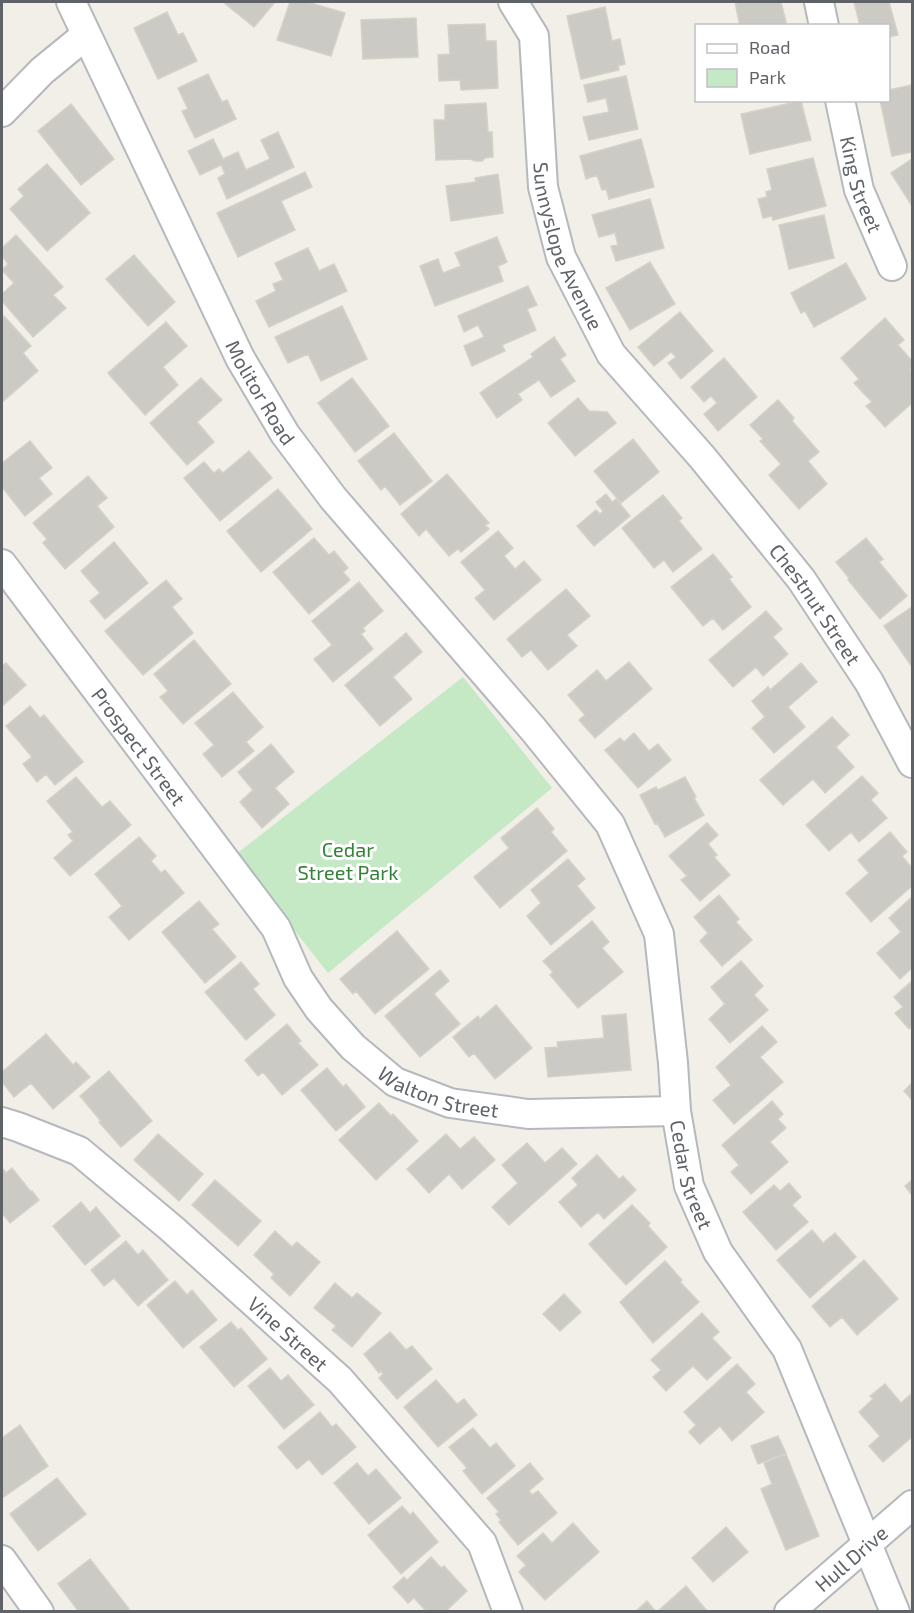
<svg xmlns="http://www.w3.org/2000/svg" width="914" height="1613" font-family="'Exo 2',sans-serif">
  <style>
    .green { fill: #c5e8c5 }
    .building { fill: #cccac5; stroke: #d6d1c6; stroke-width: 1.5 }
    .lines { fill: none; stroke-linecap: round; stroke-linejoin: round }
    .minor-casing { stroke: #b5b8bc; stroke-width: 32 }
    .minor { stroke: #fff; stroke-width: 28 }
    .labels { text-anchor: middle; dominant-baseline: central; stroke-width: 6; stroke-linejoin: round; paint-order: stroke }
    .street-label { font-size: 20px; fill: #5f6368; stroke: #fff }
    .park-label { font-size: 20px; fill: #348238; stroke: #fff }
  </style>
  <rect width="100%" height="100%" fill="#f1efe8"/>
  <path class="green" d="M463 677 552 788 328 973 235 855Z"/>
  <path class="building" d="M223 2H275L254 27Z
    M290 2H307L345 13 331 56 277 40Z
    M735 2H781L787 26H740Z
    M854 2H889L898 35 888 37V26H860Z
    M605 7 612 41 620 39 625 64 618 66 619 70 581 79 567 16Z
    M167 12 178 35 183 33 197 61 158 79 134 28Z
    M416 18 418 57 363 59 361 20Z
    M485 24 486 41H496L498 88 461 90 460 80 439 81 438 55 450 54 448 25Z
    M208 74 222 102 227 100 236 119 195 138 182 111 188 109 178 88Z
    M626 76 638 129 589 140 583 117 609 112 606 98 588 102 584 85Z
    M912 85V152L892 156 880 100H888V90Z
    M801 101 811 140 750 154 741 114Z
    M486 103 488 132H492L493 157 485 158 482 161H475L470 159 436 160 434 120H445V105Z
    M71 104 114 159 81 185 38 131Z
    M278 132 294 167 227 199 218 178 225 174 221 165 200 175 188 151 213 139 223 159 238 152 246 170 270 159 261 140Z
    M641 139 654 187 609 199 606 189 602 190 597 175 586 179 580 156Z
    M813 158 826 206 773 220 772 216 763 218 758 199 767 197 766 192 772 190 767 169Z
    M912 159V206L891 173Z
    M47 164 90 213 47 251 10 209 24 196 18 189Z
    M305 172 312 187 281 201 295 230 238 257 217 213Z
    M498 174 503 213 451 221 446 186 476 182 475 178Z
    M650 199 664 248 616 261 611 246 618 245 615 233 599 237 592 215Z
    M824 215 834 258 789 269 779 225Z
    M16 235 63 287 53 295 66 308 33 337 2 301V294L14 283 2 270 8 264 2 256V248Z
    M497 237 507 262 498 266 503 281 435 306 420 266 438 259 443 273 461 266 455 253Z
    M308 248 319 271 334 264 347 291 269 327 256 301 276 291 273 284 283 280 275 263Z
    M134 255 175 302 148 326 106 279Z
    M650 262 675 304 630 330 606 288Z
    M846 263 866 299 814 327 805 311 801 313 791 293Z
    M528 286 537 305 527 309 536 330 502 345 505 351 472 366 464 346 484 337 478 325 464 332 458 316Z
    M342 306 367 359 321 381 308 354 288 363 275 337Z
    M680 312 713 351 681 379 668 363 676 357 671 352 654 366 638 347Z
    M4 316 31 346 23 353 38 371 2 402V318Z
    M885 318 904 340 898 345 912 361V367L910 369 912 372V403L885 427 866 406 872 402 854 383 859 379 841 358Z
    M166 322 187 346 163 367 178 385 145 415 108 373Z
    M554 337 566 355 560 359 575 381 551 397 539 380 518 394 522 400 497 418 480 393 533 357 531 354Z
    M724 358 757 397 718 431 704 414 717 403 711 396 704 402 691 387Z
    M201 378 222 400 197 422 214 442 187 465 150 423Z
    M352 378 389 426 355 452 318 403Z
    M578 398 589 411 607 412 616 423 575 456 548 423Z
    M778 400 794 418 792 421 819 452 808 461 827 484 799 509 769 475 781 464 760 441 763 439 750 425Z
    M394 433 432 481 400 505 385 486 381 490 358 461Z
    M633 439 659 472 621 503 594 471Z
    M30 441 52 468 39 478 52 494 25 516 2 487V463Z
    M249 451 272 478 220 521 184 478 204 462 214 473 219 469 223 473Z
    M447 474 489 523 485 525 489 529 461 552 458 549 449 556 426 529 419 536 401 514Z
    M88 476 107 498 97 506 114 527 65 569 43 543 47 539 33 523Z
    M278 489 312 529 261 572 227 531Z
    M606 494 612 502 616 499 630 516 594 546 577 526 596 510 600 514 603 511 596 502Z
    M663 495 682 518 679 521 702 549 673 572 664 560 654 568 622 528Z
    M498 531 513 548 504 556 515 569 524 561 541 580 494 620 475 598 485 590 461 562Z
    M314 538 329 555 334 551 348 568 343 572 350 580 309 614 273 572Z
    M866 538 883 559 879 562 907 596 880 619 848 580 849 578 836 562Z
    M114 542 148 583 105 619 90 601 100 593 81 571Z
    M713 554 732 577 729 579 751 607 723 630 713 618 703 626 671 587Z
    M166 580 182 599 172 607 193 633 143 675 105 631Z
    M359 582 383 611 363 628 365 631 361 634 373 649 333 682 314 659 332 645 312 621Z
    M566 589 590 616 567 635 577 646 548 670 531 650 522 657 507 639Z
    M912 607V667L884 626Z
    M766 611 782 629 773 637 788 654 763 676 756 667 733 687 709 660Z
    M406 633 422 652 393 677 412 699 380 726 345 685Z
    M194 640 231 684 183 724 160 697 168 691 154 674Z
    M629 662 652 689 595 738 579 720 585 715 568 695 597 670 606 681Z
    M6 663 26 685 2 706V665V666Z
    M801 663 817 682 788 707 805 727 774 753 752 728 765 717 752 701 768 687 770 690Z
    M233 692 263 727 246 742 254 751 222 777 203 754 214 745 195 723Z
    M30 706 40 718 44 715 83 762 55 785 46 774 37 782 23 764 32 757 6 726Z
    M832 717 849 735 836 747 854 767 825 793 813 779 783 805 760 780Z
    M634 733 649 751 658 744 671 760 638 788 605 750 620 738 624 742Z
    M271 744 294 772 275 788 289 804 262 828 240 802 253 790 238 772Z
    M862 776 878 793 871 800 887 818 859 842 851 832 829 851 806 825Z
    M76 777 102 807 110 801 131 825 70 876 54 858 73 841 68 835 73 832 47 801Z
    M685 777 696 797 694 798 704 815 665 837 657 823 655 824 640 795 656 787 658 790Z
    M537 808 554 829 551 832 567 851 500 908 474 877 509 848 501 838Z
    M707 823 718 835 708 844 717 855 714 857 730 875 700 901 681 880 687 876 669 856Z
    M890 832 907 852 902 856 912 868V886L871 922 846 893 869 873 858 860Z
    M139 837 156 856 151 861 161 873 165 870 184 893 129 940 109 917 122 906 95 874Z
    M568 859 585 879 577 886 595 908 551 945 527 916 541 903 531 890Z
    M719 895 739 919 736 922 752 940 722 966 700 941 708 933 694 917Z
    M912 897V968L900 979 877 953 901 932 889 918Z
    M199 901 219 924 212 929 236 957 205 983 162 932Z
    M592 921 609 942 602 948 623 972 578 1008 550 975 553 972 543 961Z
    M397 931 429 969 375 1014 356 991 353 994 340 979Z
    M741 961 763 986 754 995 768 1010 730 1043 709 1019 725 1004 711 987Z
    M241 962 259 984 253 989 275 1015 246 1040 205 992Z
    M440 970 449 981 434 994 460 1024 420 1057 385 1016Z
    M912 981V1026L909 1029 895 1013 903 1007 894 997Z
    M496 1005 532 1048 495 1079 474 1053 469 1057 453 1037 478 1016 480 1019Z
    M626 1014 631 1070 548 1077 545 1048 558 1047 557 1042 604 1038 602 1016Z
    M287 1024 301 1041 298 1043 318 1065 282 1095 263 1072 258 1076 245 1060Z
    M762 1026 777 1042 760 1057 783 1082 734 1124 713 1100 731 1085 716 1067Z
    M46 1034 73 1065 76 1062 90 1077 53 1109 31 1083 14 1097 2 1082V1072Z
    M327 1068 343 1087 346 1084 365 1107 336 1131 301 1090Z
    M109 1071 152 1121 121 1147 99 1122 101 1121 80 1096Z
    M912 1083V1100L904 1091Z
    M772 1101 783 1114 778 1119 786 1128 770 1142 788 1162 751 1194 731 1172 739 1165 722 1145Z
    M379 1103 391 1116 393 1114 418 1141 376 1180 339 1140Z
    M158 1134 203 1174 179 1201 134 1160Z
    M446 1134 460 1149 474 1137 495 1160 462 1189 449 1174 429 1193 407 1169Z
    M527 1143 545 1163 562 1148 577 1164 509 1225 492 1207 518 1183 502 1165Z
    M597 1155 619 1179 623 1176 636 1190 604 1219 598 1212 581 1227 559 1202 578 1185 572 1178Z
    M2 1168 6 1173 12 1168 31 1192 32 1191 39 1200 10 1223 2 1213Z
    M215 1180 261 1221 238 1246 192 1205Z
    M912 1180V1195L905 1186Z
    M789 1183 801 1197 792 1205 808 1222 776 1250 743 1212 774 1185 780 1191Z
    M81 1202 90 1213 96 1207 120 1236 85 1265 53 1226Z
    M632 1205 650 1223 648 1226 667 1247 626 1285 589 1244Z
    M812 1230 823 1243 835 1233 856 1257 810 1298 777 1260Z
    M275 1231 292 1247 297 1242 320 1262 290 1296 271 1278 274 1274 254 1255Z
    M126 1241 138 1255 143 1250 168 1280 138 1306 114 1278 104 1286 91 1270Z
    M864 1260 898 1299 857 1335 842 1317 830 1327 812 1306Z
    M665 1261 682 1280 680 1282 699 1302 653 1343 620 1302Z
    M175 1281 187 1295 192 1290 217 1320 183 1348 147 1305Z
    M335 1283 352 1298 357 1293 381 1313 352 1347 332 1330 336 1326 314 1308Z
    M564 1294 581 1312 560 1331 543 1314Z
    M702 1313 719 1332 712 1338 731 1358 707 1380 693 1366 666 1391 653 1377 661 1370 651 1360Z
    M231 1322 238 1330 241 1328 267 1359 234 1387 200 1347Z
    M390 1332 406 1350 412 1346 432 1369 397 1399 379 1378 383 1374 381 1371 379 1373 364 1354Z
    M737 1364 755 1384 746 1392 764 1412 732 1441 720 1426 700 1444 689 1432 696 1425 684 1412Z
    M270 1368 281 1381 288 1375 314 1405 284 1429 248 1386Z
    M436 1380 457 1404 464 1399 477 1415 438 1447 404 1407Z
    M885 1384 901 1403 910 1395 912 1398V1437L883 1462 869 1446 880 1436 859 1412 873 1399 870 1396Z
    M320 1412 332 1427 336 1424 356 1447 322 1475 309 1459 297 1469 278 1447Z
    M20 1425 48 1466 2 1498V1438Z
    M473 1428 490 1448 496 1443 515 1466 482 1494 463 1471 467 1468 449 1447Z
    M778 1436 786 1453 758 1464 751 1446Z
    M786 1454 819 1536 786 1550 761 1489 772 1484 764 1463Z
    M357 1463 368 1476 376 1469 401 1498 369 1524 334 1483Z
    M530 1463 543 1479 529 1491 532 1495 538 1491 557 1513 518 1545 499 1522 501 1520 496 1514 499 1512 487 1498Z
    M57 1478 86 1514 38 1551 10 1514Z
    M402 1506 410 1515 413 1512 438 1542 401 1574 368 1535Z
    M573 1523 599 1552 545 1600 519 1572 526 1565 517 1556 543 1533 552 1543Z
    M726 1527 748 1552 713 1582 692 1558Z
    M431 1557 441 1568 444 1566 467 1591 445 1612H427L414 1598 408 1603 393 1587 404 1577 407 1580Z
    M90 1559 129 1609 126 1612H79L58 1584Z
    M686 1586 708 1612H657Z
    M647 1601 656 1612H635Z"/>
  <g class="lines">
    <defs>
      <g id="minor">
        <path id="s1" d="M71 2 240 358 285 434 333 498 533 729 610 824 659 934 673 1063 676 1111 689 1186 718 1252 787 1349 895 1612"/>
        <path id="s2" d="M513 2 534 36 543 187 561 257 611 354 702 457 801 579 869 682 912 763"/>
        <path d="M819 2 824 26"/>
        <path id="s3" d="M840 100 859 190 892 266"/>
        <path d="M2 112 42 71 86 35"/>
        <path id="s4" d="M2 564 276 928 298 978 319 1009 353 1047 395 1082 450 1103 528 1114 676 1111"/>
        <path id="s5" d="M2 1122 18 1127 79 1151 171 1228 340 1380 482 1543 508 1612"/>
        <path d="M2 1560 39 1612"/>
        <path id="s6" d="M789 1612 912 1505"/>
      </g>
    </defs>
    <use href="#minor" class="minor-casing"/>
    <use href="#minor" class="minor"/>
  </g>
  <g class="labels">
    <g class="street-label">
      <text stroke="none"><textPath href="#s3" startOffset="87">King Street</textPath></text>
      <text stroke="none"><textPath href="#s2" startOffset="255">Sunnyslope Avenue</textPath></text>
      <text stroke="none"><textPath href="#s1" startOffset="434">Molitor Road</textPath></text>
      <text stroke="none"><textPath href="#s2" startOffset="696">Chestnut Street</textPath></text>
      <text stroke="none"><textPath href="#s4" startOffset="228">Prospect Street</textPath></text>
      <text stroke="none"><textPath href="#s4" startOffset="698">Walton Street</textPath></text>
      <text stroke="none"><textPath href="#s1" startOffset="1354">Cedar Street</textPath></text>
      <text stroke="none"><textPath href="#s5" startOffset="360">Vine Street</textPath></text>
      <text stroke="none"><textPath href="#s6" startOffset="82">Hull Drive</textPath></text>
    </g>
    <g class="park-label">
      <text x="348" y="849">Cedar<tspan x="348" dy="23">Street Park</tspan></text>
    </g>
  </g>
  <rect width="914" height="1613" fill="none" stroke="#5f6368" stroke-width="6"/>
  <rect x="695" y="24" width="195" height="78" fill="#ffffff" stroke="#bfc1c3" stroke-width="1.5"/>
  <rect x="707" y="44" width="30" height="9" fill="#ffffff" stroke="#bfc1c3" stroke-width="1.5"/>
  <text x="749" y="54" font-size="18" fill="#5f6368">Road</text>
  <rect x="707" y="69" width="30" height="18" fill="#c5e8c5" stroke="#bfc1c3" stroke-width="1.5"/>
  <text x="749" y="84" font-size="18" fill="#5f6368">Park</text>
</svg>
